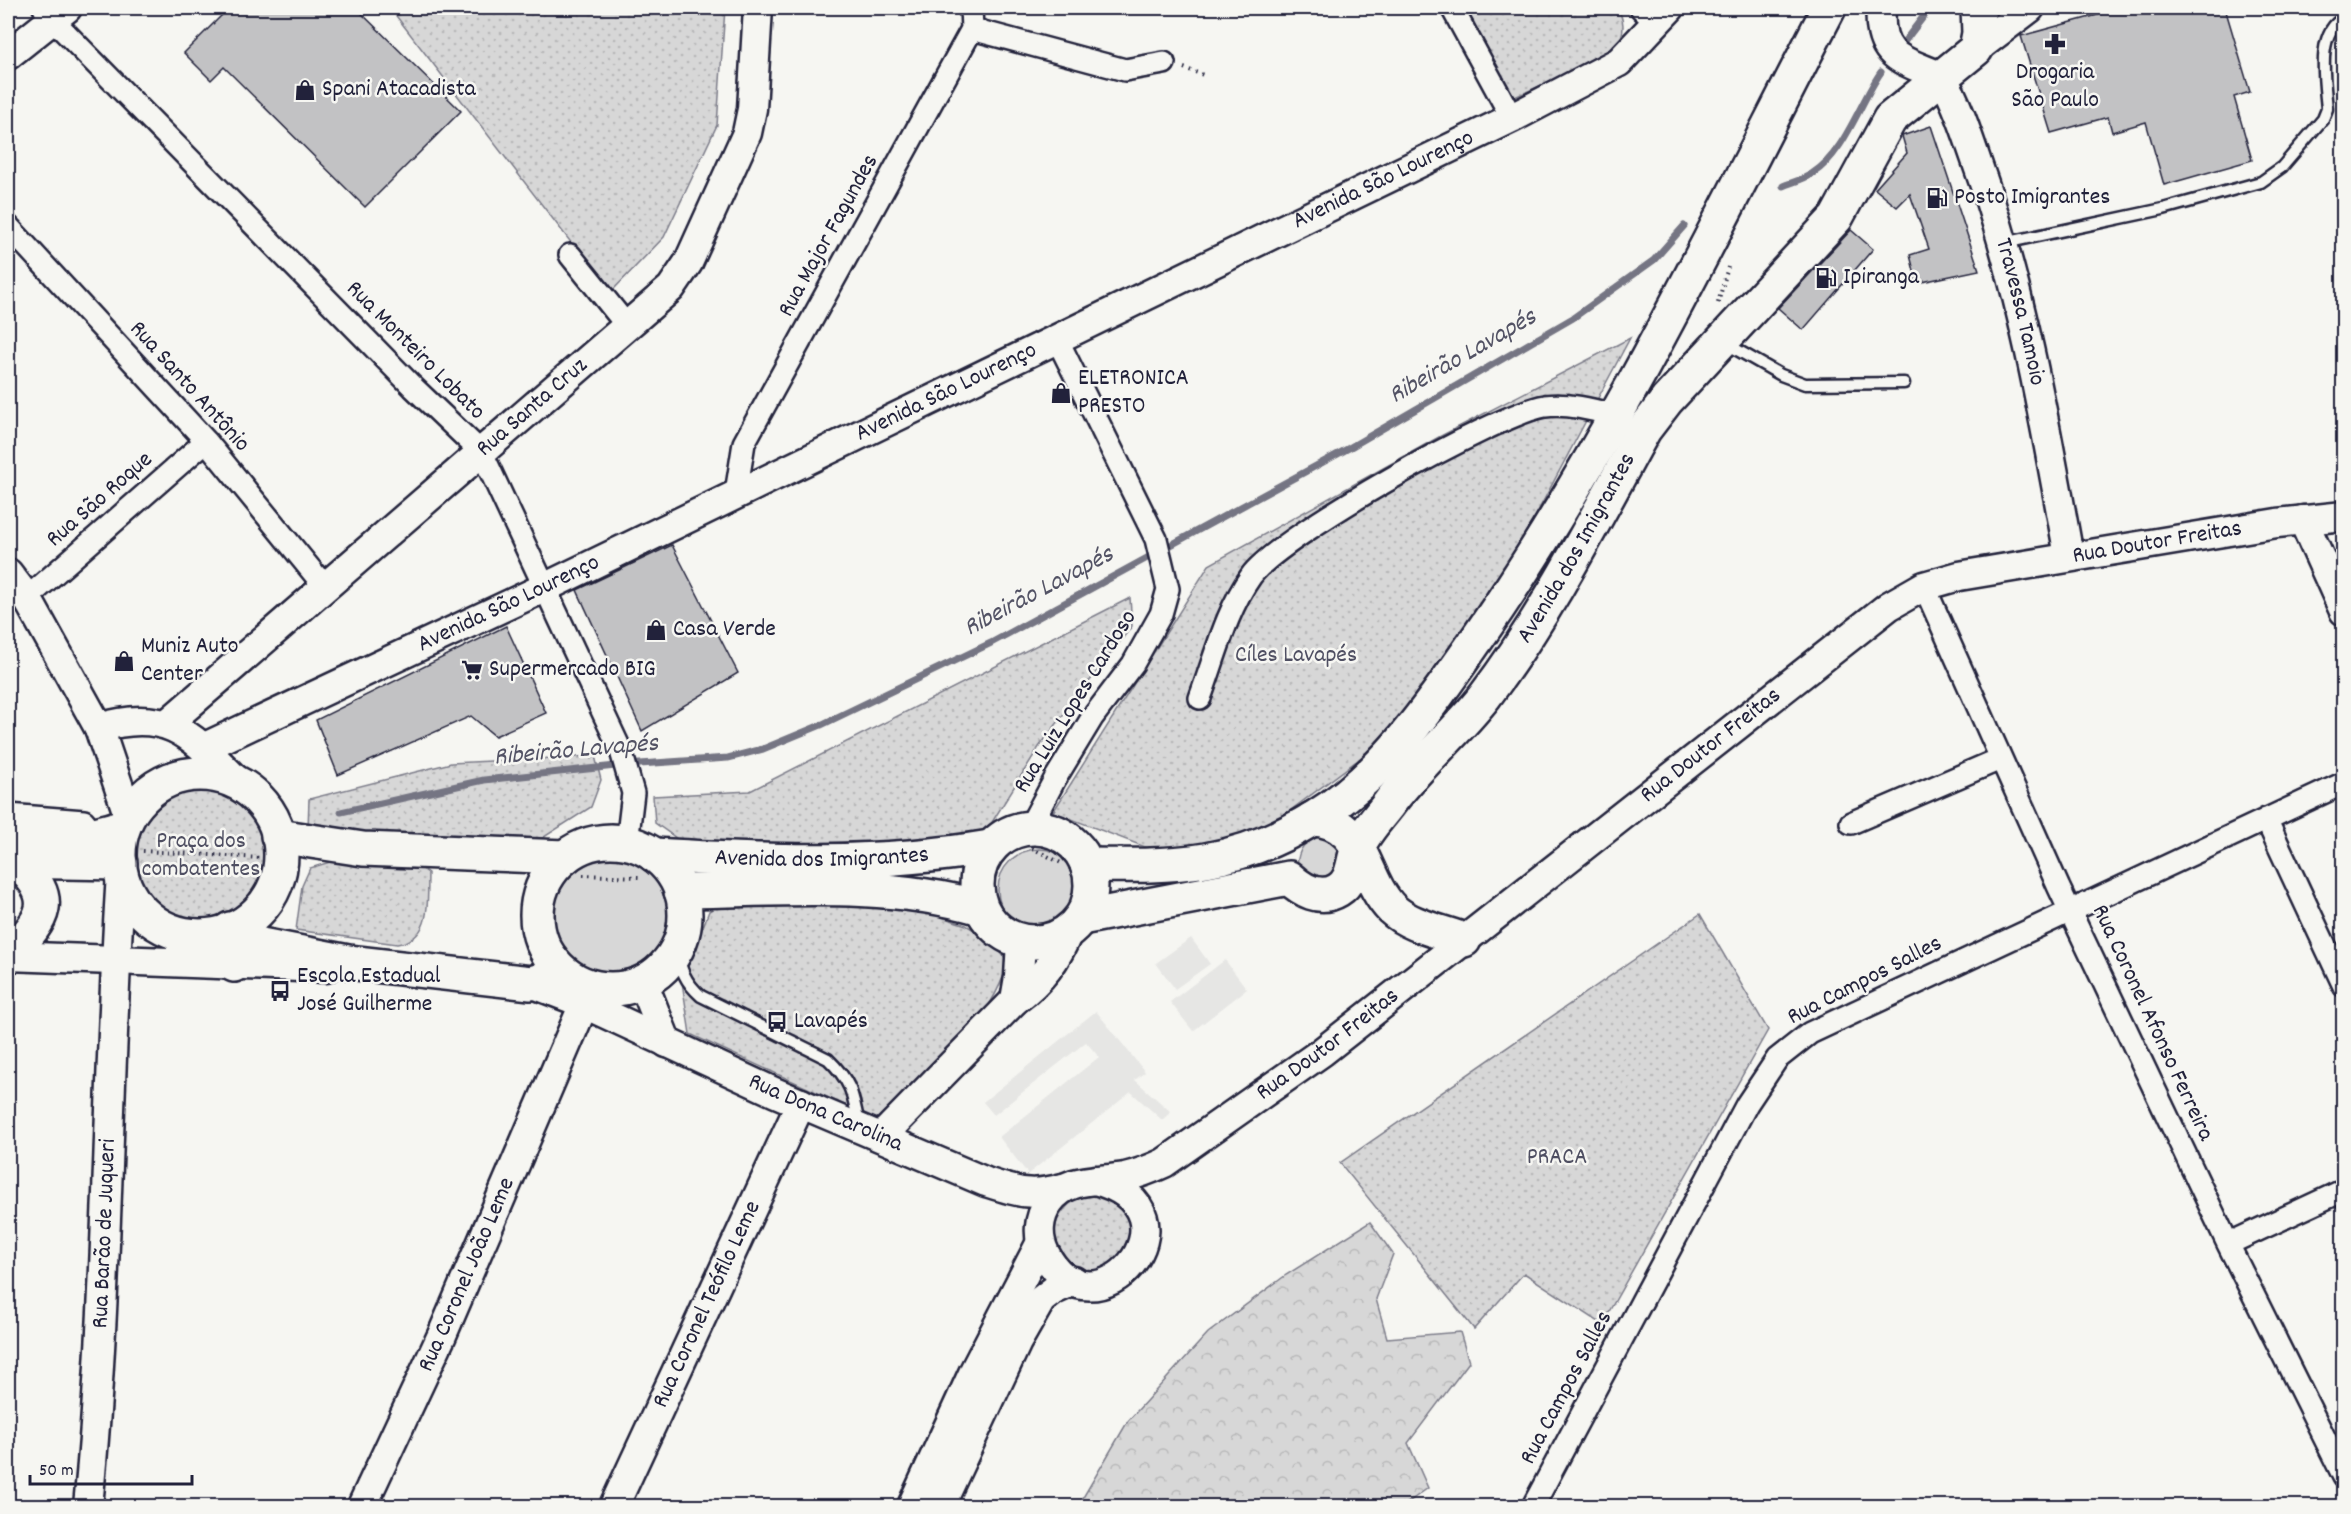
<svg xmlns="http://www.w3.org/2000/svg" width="2351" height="1514" font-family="Dekko,sans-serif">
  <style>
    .built { fill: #e6e6e4 }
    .grass { fill: #d7d7d7; stroke: #7c7c89; stroke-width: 1.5 }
    .forest { fill: url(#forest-crowns); stroke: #7c7c89; stroke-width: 1.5 }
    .park { fill: url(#park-dots); stroke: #7c7c89; stroke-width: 1.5 }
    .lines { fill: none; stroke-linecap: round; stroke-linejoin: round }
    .stream { stroke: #757583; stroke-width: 7 }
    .building { fill: #c2c2c4; stroke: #22223b; stroke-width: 1.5 }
    .lane-casing { stroke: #22223b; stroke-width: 15 }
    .street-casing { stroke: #22223b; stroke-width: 26 }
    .secondary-casing { stroke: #22223b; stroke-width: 33 }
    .primary-casing { stroke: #22223b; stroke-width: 38 }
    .path { stroke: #22223b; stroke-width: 4; stroke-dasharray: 1.5 4.5; stroke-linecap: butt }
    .lane { stroke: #f6f6f2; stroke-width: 10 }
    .street { stroke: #f6f6f2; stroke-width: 21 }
    .secondary { stroke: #f6f6f2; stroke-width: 28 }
    .primary { stroke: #f6f6f2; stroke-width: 33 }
    .labels { text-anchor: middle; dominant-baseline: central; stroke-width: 5; stroke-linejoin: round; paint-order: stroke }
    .poi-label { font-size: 24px; fill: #22223b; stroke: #f6f6f2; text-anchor: start }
    .street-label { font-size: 24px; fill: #22223b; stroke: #f6f6f2 }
    .park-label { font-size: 24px; fill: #4f4f62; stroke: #f6f6f2 }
    .water-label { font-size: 26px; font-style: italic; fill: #535365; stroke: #f6f6f2 }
  </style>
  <defs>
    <pattern id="forest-crowns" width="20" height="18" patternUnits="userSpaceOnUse" patternTransform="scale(1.5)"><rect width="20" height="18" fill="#d7d7d7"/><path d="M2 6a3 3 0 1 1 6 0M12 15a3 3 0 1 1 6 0" fill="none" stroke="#b8b8b9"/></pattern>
    <pattern id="park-dots" width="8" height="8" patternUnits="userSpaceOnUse" patternTransform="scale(1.5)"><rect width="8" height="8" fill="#d7d7d7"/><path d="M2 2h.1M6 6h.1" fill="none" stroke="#b8b8b9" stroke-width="1.8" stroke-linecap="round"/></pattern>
  </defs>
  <rect width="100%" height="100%" fill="#f6f6f2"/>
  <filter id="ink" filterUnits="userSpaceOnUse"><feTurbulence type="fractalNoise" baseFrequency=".0167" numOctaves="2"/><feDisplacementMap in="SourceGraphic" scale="12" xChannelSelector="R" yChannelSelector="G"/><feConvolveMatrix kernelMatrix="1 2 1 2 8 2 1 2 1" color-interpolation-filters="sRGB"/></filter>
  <g filter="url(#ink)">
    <path class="built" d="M1191 938 1210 964 1175 989 1156 963Z
      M1225 960 1247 989 1193 1031 1170 1002Z
      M1096 1011 1145 1072 1135 1080 1171 1112 1162 1120 1131 1092 1028 1174 999 1137 1099 1057 1086 1042 994 1115 983 1102Z"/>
    <path class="grass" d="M1321 836 1344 847 1328 889 1297 866C1298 849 1305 840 1321 836Z
      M998 890a41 41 0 1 1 82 0a41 41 0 1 1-82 0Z
      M548 914a62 62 0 1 1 124 0a62 62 0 1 1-124 0Z"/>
    <path class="forest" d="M1370 1222 1393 1254 1376 1299 1387 1338 1460 1332 1469 1362 1408 1443 1428 1488 1403 1506H1078L1128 1421 1208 1333 1286 1275Z"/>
    <path class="park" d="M390 8H725L717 125 664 237 610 293Z
      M1465 8H1617C1624 18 1625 31 1619 42 1610 57 1528 91 1508 100L1458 11Z
      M1630 338 1471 637 1378 745 1272 824 1208 848 1145 847 1053 812 1209 565 1439 437Z
      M1130 598 1132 626 1039 747 984 835 911 857 689 847 655 823 653 796 750 791Z
      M595 756 601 780 591 807 541 839 308 829 309 799 451 763Z
      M135 856a66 66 0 1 1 132 0a66 66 0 1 1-132 0Z
      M356 861 417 865 428 873C427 901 433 939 397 944L296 930 302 886 310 868 330 862Z
      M729 899 917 909 966 925 992 941 1008 962C990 1029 926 1074 877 1120L690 1034 682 982 709 911Z
      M1700 914 1768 1030 1602 1324 1524 1273 1474 1329 1340 1163Z
      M1086 1194C1116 1195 1123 1207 1133 1231L1118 1264C1111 1267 1103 1271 1095 1272 1091 1272 1086 1270 1082 1269 1040 1256 1049 1208 1086 1194Z"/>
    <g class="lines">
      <path class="stream" d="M1904 42 1930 8
        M1783 186C1793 182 1805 179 1813 173 1844 154 1860 102 1881 72
        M341 812 484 780 625 765 728 758 763 749 821 725 991 643 1349 448 1573 318 1654 260 1684 226"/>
    </g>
    <path class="building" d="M229 8H356L461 111 365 207 224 67 211 80 184 53Z
      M2123 8H2225L2250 92 2234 97 2252 160 2164 185 2146 122 2112 132 2108 117 2051 133 2021 36Z
      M1931 126 1979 270 1917 283 1910 255 1929 249 1910 194 1897 207 1875 189 1907 153 1902 136Z
      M1851 230 1873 249 1803 330 1778 308Z
      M672 545 738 673 642 731 577 590Z
      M506 626 546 713 495 736 471 716 338 775 316 720Z"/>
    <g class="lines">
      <defs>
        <path id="lane" d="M2004 243 2163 209 2261 182 2282 167 2323 119 2327 109C2325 83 2315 32 2344 18
          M1725 343 1781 375 1805 384 1904 383
          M677 948C680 969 685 982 701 996L828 1059C851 1081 853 1094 859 1125"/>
        <path id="street" d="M44 8 52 19 413 387 482 453 621 751 633 793 627 843
          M1452 8 1512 118
          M1641 8 1656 23
          M972 29 1125 70 1164 63
          M8 226 206 441 325 587
          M570 255 628 327
          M736 493 744 443 972 29 971 8
          M1924 586 2059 888 2228 1244 2344 1477
          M27 598 206 441
          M1200 698C1215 658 1226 611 1251 576 1279 536 1496 414 1545 406 1569 403 1594 410 1617 416
          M8 815 84 821 96 836
          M2266 819 2344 986
          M1851 823 2000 759
          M1029 828 1055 779 1092 718 1133 664 1161 614 1168 589 1156 539 1057 339
          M2228 1244 2344 1190
          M1533 1506 1747 1104 1777 1059 1810 1033 2344 783"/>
        <g id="secondary">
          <path id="s1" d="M1881 8C1877 59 1904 60 1942 77 1961 110 1971 147 1984 183 2025 304 2046 430 2069 556"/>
          <path d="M1976 49 2030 8"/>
          <path d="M8 55 67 8"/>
          <path d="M2303 520 2344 611"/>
          <path d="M8 573 27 598 99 728 129 817"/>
          <path id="s2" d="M168 723 671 288 688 263 747 133 752 109 758 8"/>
          <path d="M99 728C172 705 195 740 243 787"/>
          <path id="s3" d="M203 748 546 587 1512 118 1619 62 1670 8"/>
          <path d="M8 956 326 968"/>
          <path d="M643 982 667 1043"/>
          <path id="s4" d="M531 983 578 1001 774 1092 986 1182C1017 1192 1030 1197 1063 1188"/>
          <path d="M1015 1000 1019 977 1021 941"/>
          <path d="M881 1137 1015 1000C1041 981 1057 960 1069 930"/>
          <path id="s5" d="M1095 1180C1211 1211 1093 1347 1045 1253 1037 1237 1038 1218 1049 1202 1067 1176 1098 1182 1125 1177 1138 1174 1151 1169 1164 1163L1322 1052 1889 606 1924 586 1959 576 2277 523 2344 516"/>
          <path id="s6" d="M88 1506C109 1296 107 1085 121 874"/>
          <path id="s7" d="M362 1506 442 1335 584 1004 625 988"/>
          <path id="s8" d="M614 1506 801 1103"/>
          <path d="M912 1506 974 1371 1040 1244"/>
          <path d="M940 1506 1017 1342 1041 1300 1054 1290 1074 1281"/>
        </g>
        <g id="primary">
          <circle cx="200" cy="855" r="81"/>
          <path d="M1312 819C1365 820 1361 878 1392 909 1410 926 1440 931 1464 940"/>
          <circle cx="1034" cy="885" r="57"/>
          <path d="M8 836C51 838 82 841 123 826"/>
          <path d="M278 836 363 849 565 857"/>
          <circle cx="611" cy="915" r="74"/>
          <path id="s9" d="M654 855C767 862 878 866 990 847"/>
          <path d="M8 861 120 863"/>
          <path d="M1087 865C1177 866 1234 867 1314 818 1386 774 1432 703 1479 636 1616 438 1719 220 1829 8"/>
          <path d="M681 891C780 890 886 880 981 908"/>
          <path id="s10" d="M1081 918 1289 878C1302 890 1320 901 1338 890 1353 881 1352 865 1357 850 1362 835 1378 818 1388 805 1416 766 1455 735 1485 696 1547 614 1594 521 1644 430L1667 400 1836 218 1890 119 1976 49 1979 33 1978 8"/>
          <path d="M230 929 243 938 261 945 348 962 531 983 564 973"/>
          <path d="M179 936 234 965"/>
          <path d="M9 956C41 920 61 902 17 862"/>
        </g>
      </defs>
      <use href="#lane" class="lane-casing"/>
      <use href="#street" class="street-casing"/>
      <use href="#secondary" class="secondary-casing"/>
      <use href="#primary" class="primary-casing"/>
      <path class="path" d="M1184 68 1206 76
        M1718 303 1728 267
        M1032 848 1063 864
        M143 851 261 858
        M583 875 639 877"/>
      <use href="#lane" class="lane"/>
      <use href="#street" class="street"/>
      <use href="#secondary" class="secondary"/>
      <use href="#primary" class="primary"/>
    </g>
  </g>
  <defs>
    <symbol id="pharmacy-bare" viewBox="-9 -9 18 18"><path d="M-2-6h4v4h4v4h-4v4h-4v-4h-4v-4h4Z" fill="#22223b" stroke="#f6f6f2" stroke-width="2.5" paint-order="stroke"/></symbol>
    <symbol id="shop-bare" viewBox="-9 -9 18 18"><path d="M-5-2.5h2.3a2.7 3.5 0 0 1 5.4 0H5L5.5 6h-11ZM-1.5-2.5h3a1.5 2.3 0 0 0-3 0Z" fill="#22223b" stroke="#f6f6f2" stroke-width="2.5" paint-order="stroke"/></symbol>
    <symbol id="fuel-bare" viewBox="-9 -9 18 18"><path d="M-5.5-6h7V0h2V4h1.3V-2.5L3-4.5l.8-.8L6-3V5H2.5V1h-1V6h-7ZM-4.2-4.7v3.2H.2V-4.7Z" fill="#22223b" stroke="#f6f6f2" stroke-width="2.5" paint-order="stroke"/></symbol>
    <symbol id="supermarket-bare" viewBox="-9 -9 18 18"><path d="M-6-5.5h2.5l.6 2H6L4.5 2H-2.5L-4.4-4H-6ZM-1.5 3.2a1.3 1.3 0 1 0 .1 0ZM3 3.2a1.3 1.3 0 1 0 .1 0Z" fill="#22223b" stroke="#f6f6f2" stroke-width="2.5" paint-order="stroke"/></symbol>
    <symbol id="bus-bare" viewBox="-9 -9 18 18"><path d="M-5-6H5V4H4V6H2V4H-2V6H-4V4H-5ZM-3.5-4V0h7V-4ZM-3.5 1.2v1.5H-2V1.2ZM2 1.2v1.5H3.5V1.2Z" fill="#22223b" stroke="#f6f6f2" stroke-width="2.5" paint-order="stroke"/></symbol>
  </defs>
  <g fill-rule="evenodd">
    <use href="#pharmacy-bare" x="2040" y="29" width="30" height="30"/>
    <use href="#shop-bare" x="290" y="75" width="30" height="30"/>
    <use href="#fuel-bare" x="1922" y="183" width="30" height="30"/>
    <use href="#fuel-bare" x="1811" y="263" width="30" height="30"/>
    <use href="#shop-bare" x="1046" y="378" width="30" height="30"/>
    <use href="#shop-bare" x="641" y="615" width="30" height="30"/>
    <use href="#shop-bare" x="109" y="646" width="30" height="30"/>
    <use href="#supermarket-bare" x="457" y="655" width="30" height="30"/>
    <use href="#bus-bare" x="265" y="976" width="30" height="30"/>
    <use href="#bus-bare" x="762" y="1007" width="30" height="30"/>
  </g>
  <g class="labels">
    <g class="poi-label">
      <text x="2055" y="73" text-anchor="middle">Drogaria<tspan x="2055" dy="28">São Paulo</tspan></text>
      <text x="322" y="90">Spani Atacadista</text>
      <text x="1954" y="198">Posto Imigrantes</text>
      <text x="1843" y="278">Ipiranga</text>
      <text x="1078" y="379">ELETRONICA<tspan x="1078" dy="28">PRESTO</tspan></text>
      <text x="673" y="630">Casa Verde</text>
      <text x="141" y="647">Muniz Auto<tspan x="141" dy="28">Center</tspan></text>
      <text x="489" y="670">Supermercado BIG</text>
      <text x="297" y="977">Escola Estadual<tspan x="297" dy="28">José Guilherme</tspan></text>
      <text x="794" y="1022">Lavapés</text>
    </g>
    <g class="street-label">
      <text stroke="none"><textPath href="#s3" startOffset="1310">Avenida São Lourenço</textPath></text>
      <text transform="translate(829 236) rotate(-61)">Rua Major Fagundes</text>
      <text stroke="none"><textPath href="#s1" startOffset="351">Travessa Tamoio</textPath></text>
      <text transform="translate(415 351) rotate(45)">Rua Monteiro Lobato</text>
      <text transform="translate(189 387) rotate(48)">Rua Santo Antônio</text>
      <text stroke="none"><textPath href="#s3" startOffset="824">Avenida São Lourenço</textPath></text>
      <text stroke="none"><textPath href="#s2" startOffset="482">Rua Santa Cruz</textPath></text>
      <text transform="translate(100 500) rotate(-41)">Rua São Roque</text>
      <text stroke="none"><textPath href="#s5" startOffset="1590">Rua Doutor Freitas</textPath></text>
      <text stroke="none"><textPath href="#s10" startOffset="687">Avenida dos Imigrantes</textPath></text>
      <text stroke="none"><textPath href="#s3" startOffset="338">Avenida São Lourenço</textPath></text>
      <text transform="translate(1076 702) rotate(-58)">Rua Luiz Lopes Cardoso</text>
      <text stroke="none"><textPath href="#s5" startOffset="1086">Rua Doutor Freitas</textPath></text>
      <text stroke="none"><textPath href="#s9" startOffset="168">Avenida dos Imigrantes</textPath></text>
      <text transform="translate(1865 981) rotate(-27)">Rua Campos Salles</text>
      <text transform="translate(2152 1023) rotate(65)">Rua Coronel Afonso Ferreira</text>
      <text stroke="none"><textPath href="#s5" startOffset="600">Rua Doutor Freitas</textPath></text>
      <text stroke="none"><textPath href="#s4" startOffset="322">Rua Dona Carolina</textPath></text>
      <text stroke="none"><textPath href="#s6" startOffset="273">Rua Barão de Juqueri</textPath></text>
      <text stroke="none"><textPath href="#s7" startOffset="254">Rua Coronel João Leme</textPath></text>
      <text stroke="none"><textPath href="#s8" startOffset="222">Rua Coronel Teófilo Leme</textPath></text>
      <text transform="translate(1567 1388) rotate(-62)">Rua Campos Salles</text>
    </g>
    <g class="park-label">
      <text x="1296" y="656">Cíles Lavapés</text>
      <text x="201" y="842">Praça dos<tspan x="201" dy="28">combatentes</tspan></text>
      <text x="1557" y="1158">PRACA</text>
    </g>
    <g class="water-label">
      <text transform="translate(1463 357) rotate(-30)">Ribeirão Lavapés</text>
      <text transform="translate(1039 592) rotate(-28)">Ribeirão Lavapés</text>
      <text transform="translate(576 751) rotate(-5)">Ribeirão Lavapés</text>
    </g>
  </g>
  <rect width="2351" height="1514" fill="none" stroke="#f6f6f2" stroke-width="30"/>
  <rect x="15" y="15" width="2321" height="1484" fill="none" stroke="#22223b" stroke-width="2" filter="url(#ink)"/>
  <path d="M30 1475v9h162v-9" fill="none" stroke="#22223b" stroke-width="3"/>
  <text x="39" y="1475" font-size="18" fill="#22223b" stroke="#f6f6f2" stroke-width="4.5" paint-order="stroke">50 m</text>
</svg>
